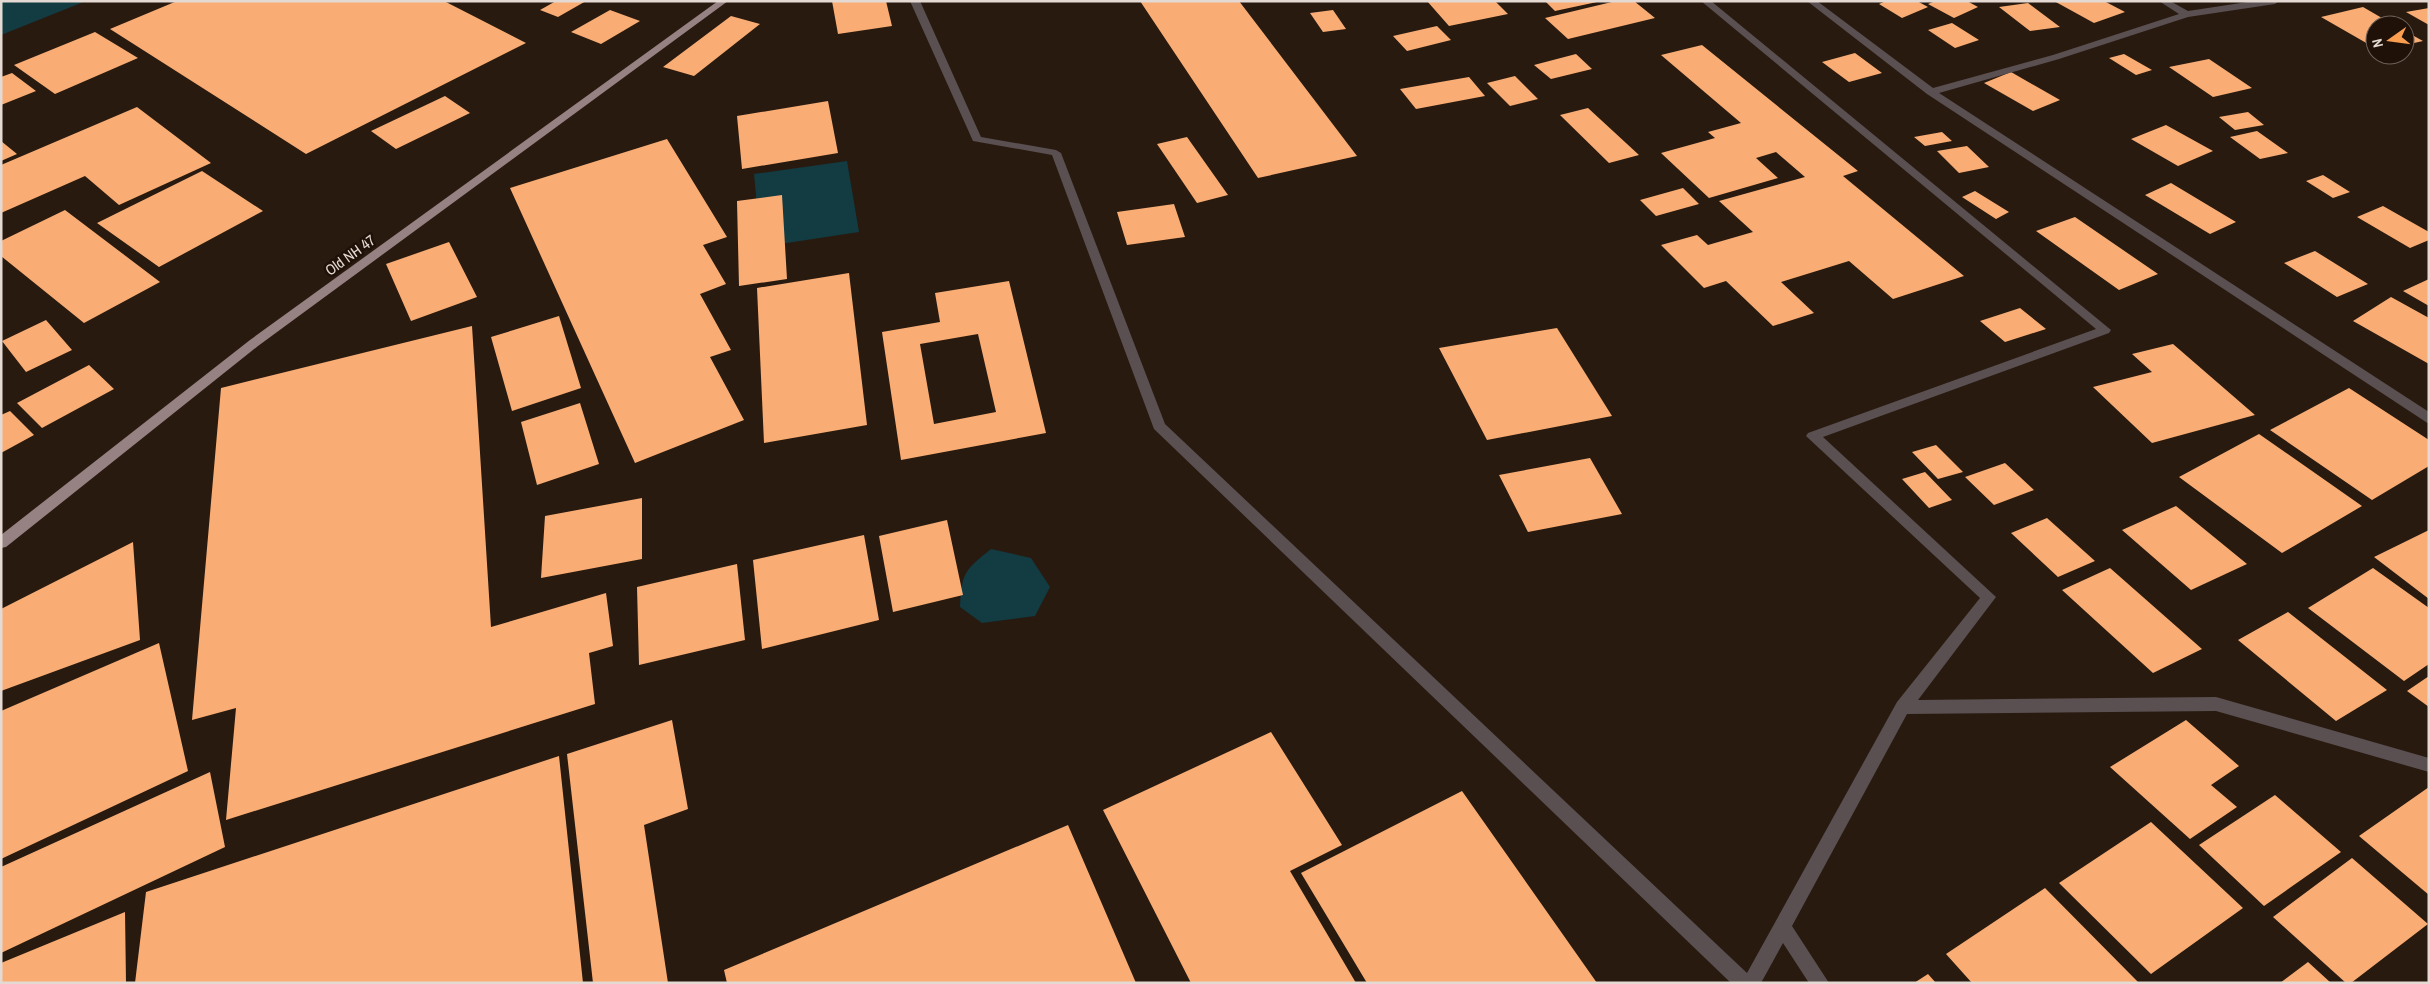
<svg xmlns="http://www.w3.org/2000/svg" width="2430" height="984" font-family="'Archivo Narrow',sans-serif">
  <style>
    .water { fill: #123b42 }
    .building { fill: #f9ad74; fill-rule: evenodd }
    .lines { fill: none; stroke-linecap: round; stroke-linejoin: round }
    .minor { fill: #5a5051; fill-rule: evenodd }
    .primary { fill: #978283; fill-rule: evenodd }
    .labels { text-anchor: middle; dominant-baseline: central; stroke-width: 5; stroke-linejoin: round; paint-order: stroke }
    .street-label { font-size: 15px; fill: #e4dad3; stroke: #1f1107 }
  </style>
  <rect width="100%" height="100%" fill="#291a10"/>
  <path class="water" d="M1 1H86L1 35Z
    M847 161 859 232 761 247 754 174Z
    M991 549 1031 558 1050 587 1035 616 982 623 960 607C962 572 964 571 991 549Z"/>
  <path class="building" d="M177 1H444L526 43 306 154 110 29Z
    M556 1H586L558 17 540 10Z
    M832 1H886L892 26 838 34Z
    M1140 1H1239L1357 156 1258 178Z
    M1427 1H1495L1508 14 1449 26Z
    M1545 1H1597V2L1555 11Z
    M1616 1H1634L1655 18 1568 39 1545 18Z
    M1886 1H1917L1928 7 1902 18 1879 4Z
    M1935 1H1967L1978 7 1954 18 1928 4Z
    M2054 1H2104L2125 12 2094 23Z
    M2028 3 2060 27 2030 31 1999 7Z
    M2363 7 2394 25H2375V48L2321 17Z
    M2429 8V25L2406 12Z
    M610 10 640 21 601 44 571 32Z
    M1333 10 1346 29 1323 32 1310 13Z
    M731 16 760 24 694 76 663 67Z
    M1952 23 1979 40 1955 48 1928 30Z
    M1437 26 1451 40 1407 51 1393 36Z
    M2405 31 2423 41 2405 45Z
    M95 32 138 58 55 94 14 65Z
    M1702 45 1858 171 1843 176 1964 276 1893 299 1849 261 1781 282 1814 313 1773 326 1726 281 1704 288 1661 245 1697 235 1708 245 1753 232 1719 201 1805 177 1776 152 1756 158 1778 178 1709 198 1661 153 1715 138 1708 132 1741 123 1661 55Z
    M1855 53 1882 73 1849 82 1822 62Z
    M1576 54 1592 69 1551 79 1534 65Z
    M2124 54 2152 70 2136 75 2109 58Z
    M2209 59 2252 88 2213 97 2169 67Z
    M2011 72 2060 100 2033 111 1984 83Z
    M12 73 36 91 1 105V77Z
    M1515 76 1538 99 1510 106 1487 83Z
    M1469 77 1485 96 1416 109 1400 89Z
    M445 96 470 113 396 149 371 131Z
    M828 101 838 153 742 169 737 116Z
    M137 107 211 163 119 205 85 176 1 213V165Z
    M1588 108 1639 155 1609 163 1560 115Z
    M2248 112 2264 125 2235 130 2219 117Z
    M2166 125 2213 151 2178 166 2131 139Z
    M2257 131 2288 153 2260 159 2230 137Z
    M1942 132 1952 141 1925 146 1914 137Z
    M1187 137 1228 195 1197 203 1157 144Z
    M667 139 727 237 703 245 726 284 700 294 731 350 710 357 744 420 635 463 510 188Z
    M1 141 17 154 1 161Z
    M1967 146 1989 167 1959 173 1937 151Z
    M202 171 263 211 159 267 97 223Z
    M2323 175 2350 192 2333 198 2306 181Z
    M2171 183 2236 222 2210 234 2145 195Z
    M1683 188 1699 204 1656 216 1640 200Z
    M1975 191 2009 212 1996 219 1962 197Z
    M782 195 787 279 739 286 737 201Z
    M1174 204 1185 237 1127 245 1117 212Z
    M2383 206 2429 232V240L2410 248 2357 217Z
    M65 210 160 282 84 323 1 256V241Z
    M2075 217 2158 274 2119 290 2036 231Z
    M449 242 477 297 411 321 386 264Z
    M2315 251 2368 284 2337 297 2284 263Z
    M849 273 867 425 764 443 757 288Z
    M2429 279V306L2403 291Z
    M1009 281 1046 433 901 460 882 332 940 322 935 293ZM978 334 996 412 934 424 920 344Z
    M2391 297 2429 318V364L2353 321Z
    M2020 308 2046 329 2005 342 1980 321Z
    M559 316 581 388 512 411 491 337Z
    M46 320 72 350 26 372 2 341Z
    M472 326 491 627 606 593 613 646 589 653 595 704 226 820 236 708 192 720 221 388Z
    M1557 328 1612 416 1487 440 1439 348Z
    M2173 344 2255 415 2152 443 2093 387 2152 372 2132 354Z
    M89 365 114 389 42 428 17 403Z
    M2349 388 2429 440V466L2372 500 2270 430Z
    M580 403 599 464 537 485 521 422Z
    M10 411 34 435 1 453V415Z
    M2259 434 2362 506 2282 553 2179 477Z
    M1936 445 1963 472 1938 479 1912 452Z
    M1590 458 1622 514 1528 532 1499 475Z
    M2005 463 2034 490 1994 505 1965 477Z
    M1925 472 1952 500 1929 508 1902 479Z
    M642 498V559L541 578 545 516Z
    M2176 506 2247 564 2191 590 2122 530Z
    M2047 518 2095 561 2058 577 2011 533Z
    M947 520 963 595 893 612 879 536Z
    M2429 530V599L2374 557Z
    M864 535 879 620 762 649 753 560Z
    M133 542 140 640 1 691V609Z
    M737 564 745 640 639 665 637 587Z
    M2110 568 2202 649 2153 673 2062 590Z
    M2373 568 2429 608V664L2404 681 2308 608Z
    M2288 612 2387 690 2336 721 2238 640Z
    M159 643 188 771 1 859V711Z
    M2429 676V707L2407 691Z
    M672 720 688 809 644 825 668 983H593L567 754Z
    M2186 720 2239 766 2211 785 2237 807 2190 839 2110 767Z
    M1271 732 1342 845 1290 871 1356 983H1191L1103 810Z
    M559 756 583 983H135L146 892Z
    M210 772 225 847 1 953V867Z
    M2429 787V895L2359 836Z
    M1462 791 1597 983H1367L1301 873Z
    M2275 795 2341 852 2264 906 2199 845Z
    M2151 822 2243 908 2151 974 2059 883Z
    M1068 825 1136 983H727L724 970Z
    M2352 858 2428 924 2351 983H2346L2273 917Z
    M2045 888 2139 983H1972L1946 954Z
    M125 912 126 983H1V963Z
    M2308 962 2331 983H2280Z
    M1928 974 1936 983H1914Z"/>
  <g class="lines">
    <path class="minor" d="M910 1H920L981 137 1056 150 1061 153 1165 424 1747 973 1897 702 1980 598 1806 436 1808 433 2096 329 1701 1H1711L2111 330 2109 333 1823 437 1996 597 1918 700 2216 697 2429 758V772L2216 711 1907 714 1792 926 1829 983H1809L1783 943 1761 983H1731L1154 429 1052 155 973 141Z
      M1807 1H1817L1933 88 2053 55 2179 14 2159 1H2170L2188 11 2254 1H2279L2275 4 2188 17 2059 59 1939 93 2429 412V424L1927 94Z"/>
    <path class="primary" d="M718 1H728L258 346 6 547 1 548V535L250 340Z"/>
  </g>
  <g class="labels">
    <g class="street-label">
      <text transform="translate(350 255) rotate(-36)">Old NH 47</text>
    </g>
  </g>
  <rect width="2430" height="984" fill="none" stroke="#e4dad3" stroke-width="5"/>
  <g transform="translate(2390 40) rotate(256)"><circle r="24" fill="#1f1107" stroke="#6e6159"/>
  <path d="M0-4L9 19L0 12L-9 19Z" fill="#fb9e50"/>
  <text y="-8" font-size="14" font-weight="bold" text-anchor="middle" fill="#e4dad3">N</text>
  </g>
</svg>
